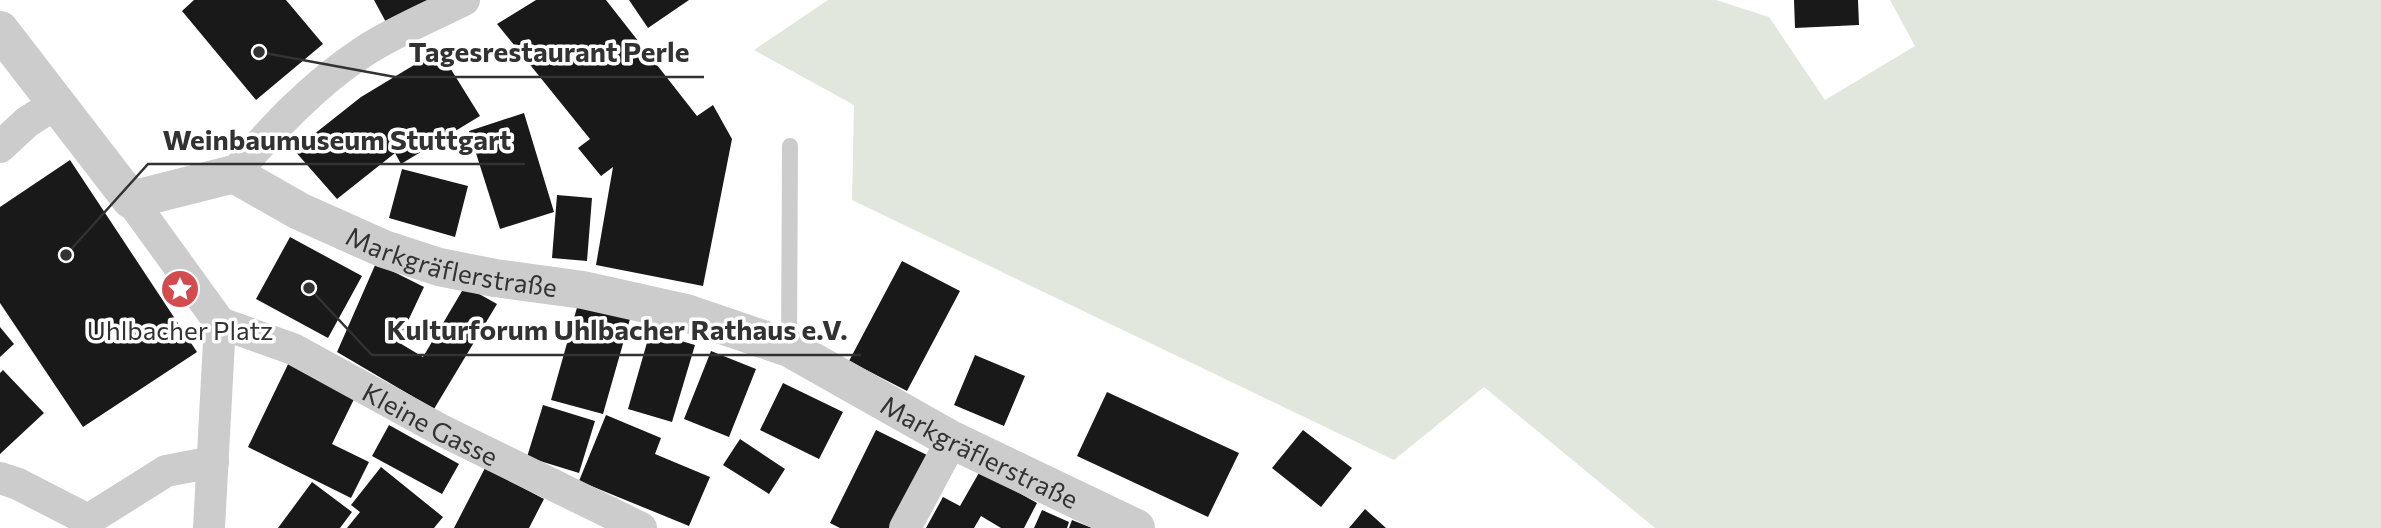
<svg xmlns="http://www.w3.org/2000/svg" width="2381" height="528" font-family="Commissioner,sans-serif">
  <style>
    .green { fill: #e1e7dc }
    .building { fill: #191919 }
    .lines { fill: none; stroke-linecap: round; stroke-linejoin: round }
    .service { stroke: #ccc; stroke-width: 16 }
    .minor { stroke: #ccc; stroke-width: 32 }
    .tertiary { stroke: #ccc; stroke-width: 38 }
    .labels { text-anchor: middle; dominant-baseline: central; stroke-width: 7; stroke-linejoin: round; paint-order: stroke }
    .street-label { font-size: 26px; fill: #323232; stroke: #fff }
    .poi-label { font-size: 26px; fill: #323232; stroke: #fff }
    .leader { fill: none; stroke: #323232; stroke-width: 2.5 }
    .callout-dot { fill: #323232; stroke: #fff; stroke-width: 2.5 }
    .callout-label { font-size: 28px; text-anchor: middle; font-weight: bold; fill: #323232; stroke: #fff; stroke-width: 7; stroke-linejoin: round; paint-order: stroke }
  </style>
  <rect width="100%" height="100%" fill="#fff"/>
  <path class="green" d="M828 0H1716L1769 17 1825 100 1915 46 1890 0H2381V528H1655L1484 387 1394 460 852 200 854 105 754 50Z"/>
  <path class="building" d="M194 0H286L323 44 256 100 182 11Z
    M374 0H436L388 26Z
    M536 0H606L697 116 713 105 732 139 703 286 596 265 613 167 601 176 578 148 590 139 497 24Z
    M629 0H689L648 28Z
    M1794 0H1858L1859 25 1795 28Z
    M439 50 480 116 401 164 395 153 337 199 294 150 361 97Z
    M524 113 554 212 500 229 469 131Z
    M70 160 197 352 83 427 0 303V207Z
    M402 169 468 186 455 237 389 218Z
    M557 195 592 198 587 261 552 258Z
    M290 237 362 276 328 338 256 299Z
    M902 261 960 291 907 391 849 361Z
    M376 263 424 287 398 342 423 357 465 286 497 304 434 409 337 352Z
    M578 304 630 319 603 414 551 400Z
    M0 327 14 344 0 357Z
    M650 332 695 345 672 422 628 409Z
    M711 351 756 369 729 437 684 419Z
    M975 355 1025 376 1004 426 954 405Z
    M292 356 359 389 332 444 369 462 351 498 248 447Z
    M3 370 44 413 0 454V373Z
    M783 383 843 412 819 459 760 430Z
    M1107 392 1239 453 1208 517 1077 456Z
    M543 405 595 421 579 473 527 457Z
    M606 415 661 438 655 454 710 477 689 526 579 481Z
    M389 425 459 464 442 494 372 456Z
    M876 430 929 456 893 528H840L830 523Z
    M1303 430 1352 468 1321 507 1272 468Z
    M740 439 785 469 769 494 723 465Z
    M381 467 443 517 434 528H347L360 512 351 505Z
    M485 468 544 499 529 528H454Z
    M980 471 1037 503 1024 528H1001L981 516 974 528H926L943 497 960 506Z
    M312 482 352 512 340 528H278Z
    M1365 509 1386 528H1349Z
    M1042 510 1069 522 1067 528H1034Z
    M1072 520 1092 528H1069Z"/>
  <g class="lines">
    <path class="service" d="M789 348 790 146"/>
    <g class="minor">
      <path d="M0 147 27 122 57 103"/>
      <path d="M234 174C272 129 313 85 363 52 393 32 432 16 464 0"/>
      <path d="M131 200 220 323 209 528"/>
      <path id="s1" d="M220 323 293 349 439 429 641 528"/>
      <path d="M0 478 18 484 88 520 166 471 213 462"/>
      <path d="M905 528 952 440"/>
    </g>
    <path class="tertiary" id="s2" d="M0 30 131 200 234 174 299 211 384 249 439 267 495 278 583 290 686 313 789 348 952 440 1136 528"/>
  </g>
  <defs>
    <symbol id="sight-disc" viewBox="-11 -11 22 22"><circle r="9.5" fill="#d14b4f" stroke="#fff"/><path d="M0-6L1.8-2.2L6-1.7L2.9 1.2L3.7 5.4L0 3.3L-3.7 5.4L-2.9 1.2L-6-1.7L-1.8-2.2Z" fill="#fff"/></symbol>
  </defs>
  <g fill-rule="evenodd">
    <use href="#sight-disc" x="158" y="267" width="44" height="44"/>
  </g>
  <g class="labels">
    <g class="street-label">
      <text stroke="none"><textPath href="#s2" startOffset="558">Markgräflerstraße</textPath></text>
      <text stroke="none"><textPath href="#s1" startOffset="234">Kleine Gasse</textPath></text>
      <text stroke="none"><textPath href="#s2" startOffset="1124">Markgräflerstraße</textPath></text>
    </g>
    <g class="poi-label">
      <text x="180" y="329">Uhlbacher Platz</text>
    </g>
  </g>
  <path class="leader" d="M259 52L395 77H704M66 255L148 164H525M309 288L372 355H861"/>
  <g class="callout-dot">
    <circle cx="259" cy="52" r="7"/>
    <circle cx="66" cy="255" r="7"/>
    <circle cx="309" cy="288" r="7"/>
  </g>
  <g class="callout-label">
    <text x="549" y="62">Tagesrestaurant Perle</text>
    <text x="337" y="150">Weinbaumuseum Stuttgart</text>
    <text x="617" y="340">Kulturforum Uhlbacher Rathaus e.V.</text>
  </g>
</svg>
